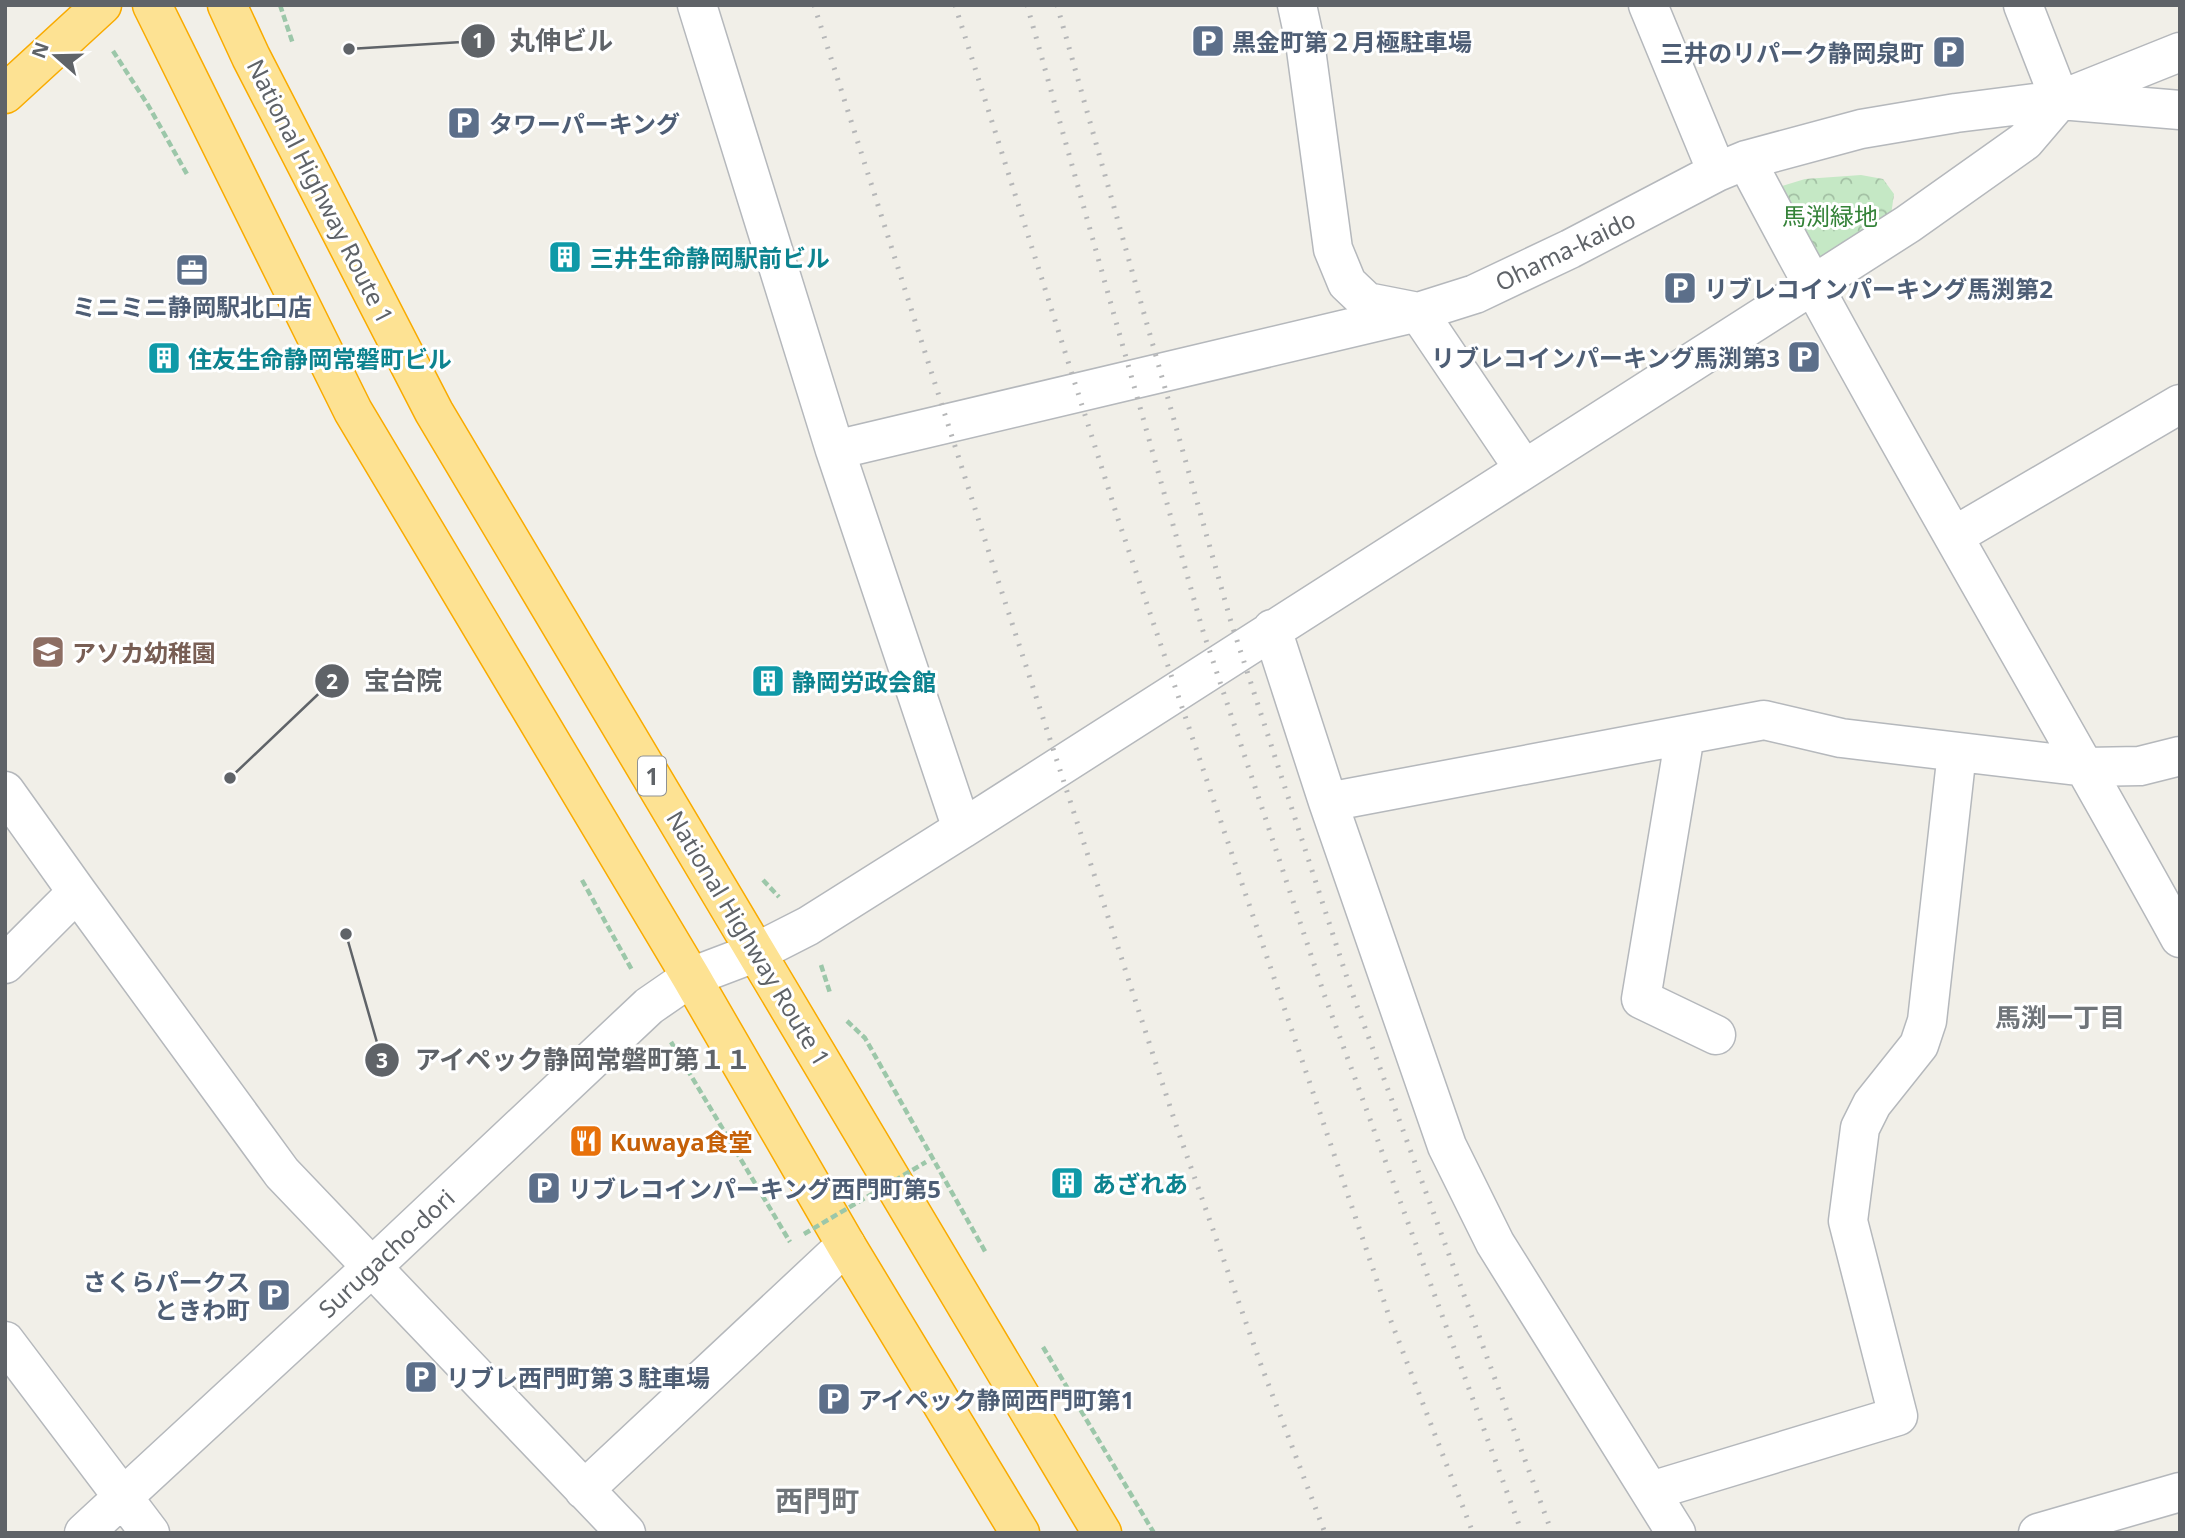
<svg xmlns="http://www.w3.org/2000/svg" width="2185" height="1538" font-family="'Noto Sans','Noto Sans JP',sans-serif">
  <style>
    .park { fill: url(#park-crowns) }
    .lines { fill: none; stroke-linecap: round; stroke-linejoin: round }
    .minor-casing { stroke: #b5b8bc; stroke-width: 41 }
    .highway-casing { stroke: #f9ab00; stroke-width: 41 }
    .path { stroke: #9cc7a9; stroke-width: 4.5; stroke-dasharray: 7 3.5; stroke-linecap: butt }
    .minor { stroke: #fff; stroke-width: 38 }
    .highway { stroke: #fde293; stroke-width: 38 }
    .rail { stroke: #b6b7b8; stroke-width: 5; stroke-dasharray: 2 9; stroke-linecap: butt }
    .path-bridge { stroke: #9cc7a9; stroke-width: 4.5; stroke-dasharray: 7 3.5; stroke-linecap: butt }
    .labels { text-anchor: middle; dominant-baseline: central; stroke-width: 6; stroke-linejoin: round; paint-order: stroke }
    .shield { fill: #fff; stroke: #8f9295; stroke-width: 2 }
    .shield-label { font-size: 23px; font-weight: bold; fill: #5f6368 }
    .service-label { font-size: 24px; font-weight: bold; fill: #4e5e75; stroke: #fff; text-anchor: start }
    .street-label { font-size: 24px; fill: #5f6368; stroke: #fff }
    .park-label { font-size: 24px; fill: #348238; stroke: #fff }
    .culture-label { font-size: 24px; font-weight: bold; fill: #0d838f; stroke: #fff; text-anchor: start }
    .education-label { font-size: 24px; font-weight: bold; fill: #785e54; stroke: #fff; text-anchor: start }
    .food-label { font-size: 24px; font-weight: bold; fill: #c56008; stroke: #fff; text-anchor: start }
    .neighbourhood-label { font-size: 26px; font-weight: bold; fill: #70757a; stroke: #fff }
    .quarter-label { font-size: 28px; font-weight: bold; fill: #70757a; stroke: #fff }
    .leader { fill: none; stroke: #5f6368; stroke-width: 2.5 }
    .callout-dot { fill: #5f6368; stroke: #fff; stroke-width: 2.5 }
    .mark-label { font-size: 21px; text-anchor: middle; font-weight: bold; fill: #fff }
    .callout-label { font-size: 26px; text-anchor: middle; font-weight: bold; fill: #5f6368; stroke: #fff; stroke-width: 6; stroke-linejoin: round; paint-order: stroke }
  </style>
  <defs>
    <pattern id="park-crowns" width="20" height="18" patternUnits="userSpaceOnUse" patternTransform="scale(1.75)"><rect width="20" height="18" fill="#c5e8c5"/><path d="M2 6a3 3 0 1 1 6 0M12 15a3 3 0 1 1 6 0" fill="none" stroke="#a3c0a4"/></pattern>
  </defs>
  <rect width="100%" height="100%" fill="#f1efe8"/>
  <path class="park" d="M1861 175 1883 179 1894 194 1891 215 1815 269 1772 189 1805 179Z"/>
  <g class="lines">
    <defs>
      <path id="minor" d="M1297 5 1305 42 1333 249 1347 283 1367 302 1418 312 1475 294 1570 249 1717 172 1746 160 1861 129 1956 113 2060 100 2180 110
        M1648 5 1717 172
        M2023 5 2060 100
        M1746 160C1884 423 2037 678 2180 938
        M835 450 1418 312 1524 469
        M1954 536 2180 404
        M1272 629 1328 802 1447 1146 1495 1243 1676 1533
        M1685 735 1641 999 1716 1035
        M5 791 77 892 282 1173 626 1533
        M1328 802 1764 720 1841 738 2086 767 2140 766 2180 756
        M962 829 1908 224 2025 141 2060 100 2180 52
        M5 964 77 892
        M5 1341 150 1533
        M584 1490 846 1245
        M1651 1491 1898 1416 1848 1221 1860 1128 1872 1104 1919 1045 1927 1021 1957 752
        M84 1533 373 1266 649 1006 691 977 757 952 808 926 962 829 835 450 697 5
        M2038 1533 2180 1492"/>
      <path id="highway" d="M152 5 353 411 691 977 846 1245 1020 1533
        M227 5 251 57 434 412 1102 1533
        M5 94 102 5"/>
    </defs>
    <use href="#minor" class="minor-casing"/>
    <use href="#highway" class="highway-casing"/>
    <path class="path" d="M280 5 293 44
      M113 51 148 105 188 176
      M582 880 632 970
      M763 880 779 897
      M821 965 830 993
      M847 1021 865 1038 986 1253
      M671 1042 790 1242
      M1043 1347 1154 1533"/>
    <use href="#minor" class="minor"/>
    <use href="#highway" class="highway"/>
    <path class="rail" d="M814 5 993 565 1177 1128 1261 1365 1325 1533
      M955 5 1118 519 1389 1316 1473 1533
      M1027 5 1202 628 1324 994 1522 1533
      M1057 5 1231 622 1350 987 1552 1533"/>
    <path class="path-bridge" d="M804 1234 926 1162"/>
  </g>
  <defs>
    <symbol id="parking-square" viewBox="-11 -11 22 22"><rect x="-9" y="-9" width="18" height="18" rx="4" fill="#5c6f8a" stroke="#fff"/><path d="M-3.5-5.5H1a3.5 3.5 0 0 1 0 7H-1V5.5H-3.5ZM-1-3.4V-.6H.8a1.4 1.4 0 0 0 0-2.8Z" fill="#fff"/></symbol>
    <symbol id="building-square" viewBox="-11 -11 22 22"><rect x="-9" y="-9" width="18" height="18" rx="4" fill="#0f9aa8" stroke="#fff"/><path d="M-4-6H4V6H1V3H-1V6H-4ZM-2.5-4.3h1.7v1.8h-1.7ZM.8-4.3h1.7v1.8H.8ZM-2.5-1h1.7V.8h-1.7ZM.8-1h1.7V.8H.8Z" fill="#fff"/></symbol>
    <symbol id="office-square" viewBox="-11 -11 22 22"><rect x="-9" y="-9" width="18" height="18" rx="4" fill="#5c6f8a" stroke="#fff"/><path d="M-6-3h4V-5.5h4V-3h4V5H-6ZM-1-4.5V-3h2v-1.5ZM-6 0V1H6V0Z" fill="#fff"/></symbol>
    <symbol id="school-square" viewBox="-11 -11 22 22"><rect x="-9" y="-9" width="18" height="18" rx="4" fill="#8d6e63" stroke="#fff"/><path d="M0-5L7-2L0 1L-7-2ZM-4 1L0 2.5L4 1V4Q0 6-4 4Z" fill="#fff"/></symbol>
    <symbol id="restaurant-square" viewBox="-11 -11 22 22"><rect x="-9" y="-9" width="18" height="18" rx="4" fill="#e8710a" stroke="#fff"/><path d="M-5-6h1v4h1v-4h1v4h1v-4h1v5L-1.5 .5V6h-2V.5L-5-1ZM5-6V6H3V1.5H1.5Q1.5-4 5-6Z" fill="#fff"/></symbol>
  </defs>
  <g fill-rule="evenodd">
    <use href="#parking-square" x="1189" y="22" width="38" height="38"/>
    <use href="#parking-square" x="1930" y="33" width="38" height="38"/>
    <use href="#parking-square" x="445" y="104" width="38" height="38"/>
    <use href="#building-square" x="546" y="238" width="38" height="38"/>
    <use href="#office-square" x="173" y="251" width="38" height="38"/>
    <use href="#parking-square" x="1661" y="269" width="38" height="38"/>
    <use href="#parking-square" x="1785" y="338" width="38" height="38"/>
    <use href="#building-square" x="145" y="339" width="38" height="38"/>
    <use href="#school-square" x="29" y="633" width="38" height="38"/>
    <use href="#building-square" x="749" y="662" width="38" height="38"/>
    <use href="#restaurant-square" x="567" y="1122" width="38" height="38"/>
    <use href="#building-square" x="1048" y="1164" width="38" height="38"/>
    <use href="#parking-square" x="525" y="1169" width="38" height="38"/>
    <use href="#parking-square" x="255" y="1276" width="38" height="38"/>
    <use href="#parking-square" x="402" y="1358" width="38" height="38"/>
    <use href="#parking-square" x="815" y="1380" width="38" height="38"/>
  </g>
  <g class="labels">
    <rect class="shield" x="638" y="756.5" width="28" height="39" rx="5"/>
    <g class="shield-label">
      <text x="652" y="776">1</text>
    </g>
    <g class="service-label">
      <text x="1232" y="41">黒金町第２月極駐車場</text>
      <text x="1924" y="52" text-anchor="end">三井のリパーク静岡泉町</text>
      <text x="489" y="123">タワーパーキング</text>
      <text x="1704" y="288">リブレコインパーキング馬渕第2</text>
      <text x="192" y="306" text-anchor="middle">ミニミニ静岡駅北口店</text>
      <text x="1780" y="357" text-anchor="end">リブレコインパーキング馬渕第3</text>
      <text x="568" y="1188">リブレコインパーキング西門町第5</text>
      <text x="250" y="1281" text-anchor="end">さくらパークス<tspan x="250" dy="28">ときわ町</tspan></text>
      <text x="446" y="1377">リブレ西門町第３駐車場</text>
      <text x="858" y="1399">アイペック静岡西門町第1</text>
    </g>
    <g class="street-label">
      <text transform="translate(321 191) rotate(63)">National Highway Route 1</text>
      <text transform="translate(1565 250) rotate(-26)">Ohama-kaido</text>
      <text transform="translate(749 938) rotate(59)">National Highway Route 1</text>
      <text transform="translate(386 1253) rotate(-43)">Surugacho-dori</text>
    </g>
    <g class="park-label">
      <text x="1830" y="215">馬渕緑地</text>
    </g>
    <g class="culture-label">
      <text x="590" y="257">三井生命静岡駅前ビル</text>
      <text x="188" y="358">住友生命静岡常磐町ビル</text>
      <text x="792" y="681">静岡労政会館</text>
      <text x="1092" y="1183">あざれあ</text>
    </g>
    <g class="education-label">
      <text x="72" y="652">アソカ幼稚園</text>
    </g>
    <g class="food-label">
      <text x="610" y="1141">Kuwaya食堂</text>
    </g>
    <g class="neighbourhood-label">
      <text x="2060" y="1017">馬渕一丁目</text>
    </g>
    <g class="quarter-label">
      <text x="817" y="1500">西門町</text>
    </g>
  </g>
  <path class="leader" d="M349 49L478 41M230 778L332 681M346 934L382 1060"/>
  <g class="callout-dot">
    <circle cx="349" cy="49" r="7"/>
    <circle cx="230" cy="778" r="7"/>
    <circle cx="346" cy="934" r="7"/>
    <circle cx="478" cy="41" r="18"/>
    <circle cx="332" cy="681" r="18"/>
    <circle cx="382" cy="1060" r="18"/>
  </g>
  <g class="mark-label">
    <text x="478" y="48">1</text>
    <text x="332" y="689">2</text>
    <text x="382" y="1068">3</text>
  </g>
  <g class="callout-label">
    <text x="561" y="50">丸伸ビル</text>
    <text x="403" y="690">宝台院</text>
    <text x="583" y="1069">アイペック静岡常磐町第１１</text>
  </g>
  <rect width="2185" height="1538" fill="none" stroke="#5f6368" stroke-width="14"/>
  <g transform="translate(56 56) rotate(290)" stroke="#ffffff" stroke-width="5" paint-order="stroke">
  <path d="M0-5L12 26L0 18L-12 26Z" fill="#5f6368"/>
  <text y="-10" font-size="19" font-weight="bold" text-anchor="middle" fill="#5f6368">N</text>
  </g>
</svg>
